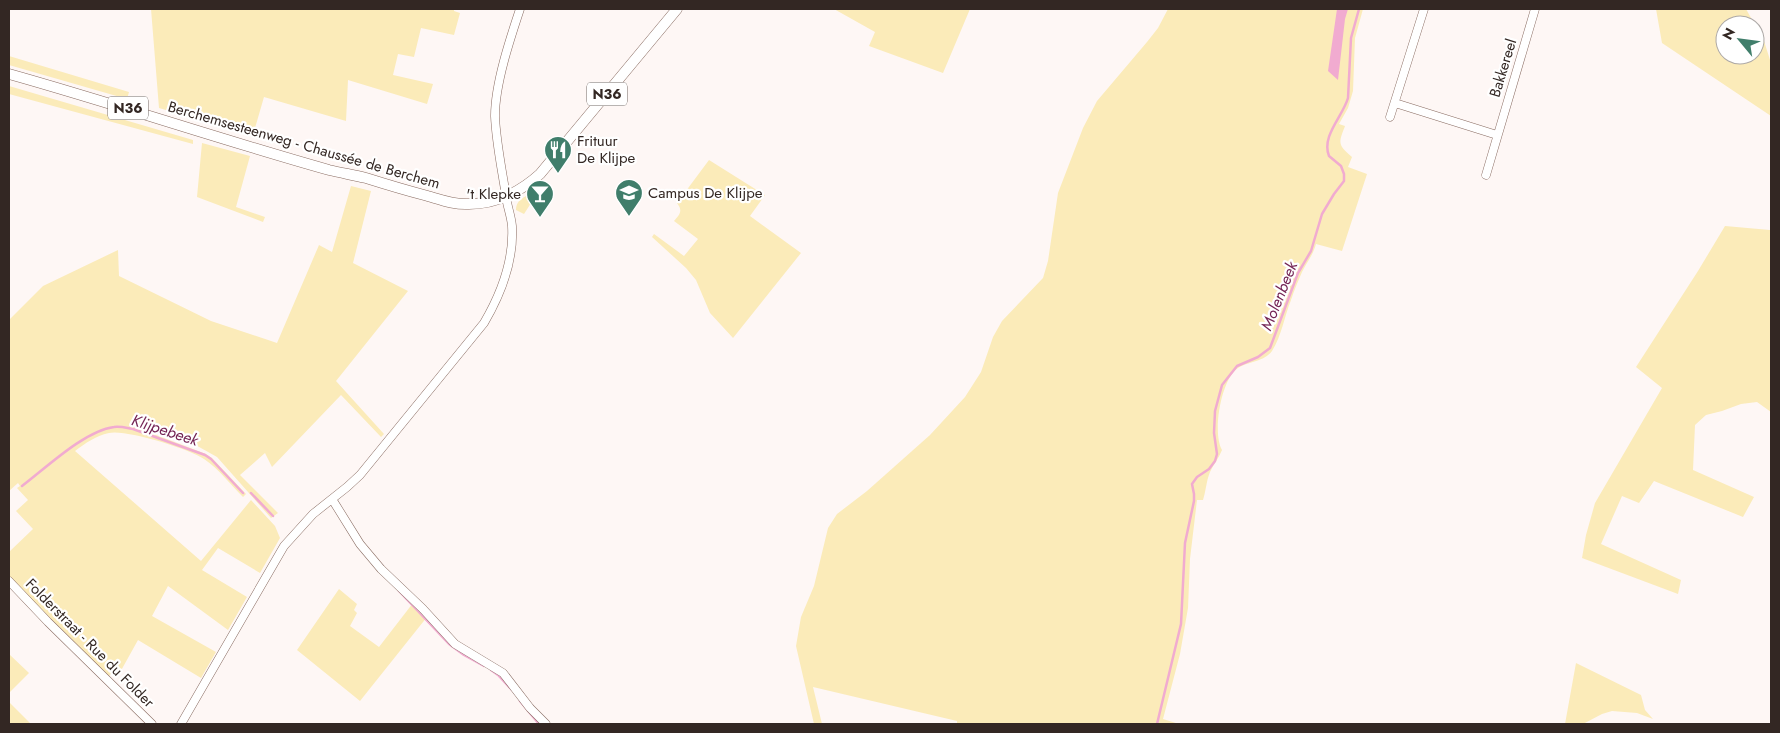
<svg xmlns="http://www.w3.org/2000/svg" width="1780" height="733" font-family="Jost,sans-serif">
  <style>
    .green { fill: #fbebb9 }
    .water { fill: #f1abd0 }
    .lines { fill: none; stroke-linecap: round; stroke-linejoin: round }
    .stream { stroke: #f1abd0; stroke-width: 2.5 }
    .minor-casing { stroke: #896c62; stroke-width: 9 }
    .major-casing { stroke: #896c62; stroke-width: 11 }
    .minor { stroke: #fff; stroke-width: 8 }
    .major { stroke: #fff; stroke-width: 10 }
    .labels { text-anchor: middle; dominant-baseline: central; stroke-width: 4.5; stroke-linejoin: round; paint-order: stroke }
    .shield { fill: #fff; stroke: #706865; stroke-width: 1 }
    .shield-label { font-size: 14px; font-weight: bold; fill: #332723 }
    .street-label { font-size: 15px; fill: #332723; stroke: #fff }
    .poi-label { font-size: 15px; fill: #332723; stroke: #fff; text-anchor: start }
    .water-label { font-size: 16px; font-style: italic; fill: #742555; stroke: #fff }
  </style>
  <rect width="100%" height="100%" fill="#fef7f5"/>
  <path class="green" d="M151 9H454V11L460 13 454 35 421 28 414 57 398 54 393 75 433 84 427 104 348 80 346 121 264 97 253 135 159 108Z
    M834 9H970L943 73 869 46 875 32Z
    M1168 9H1363L1355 38 1353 91 1348 108 1339 124 1345 126C1338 144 1338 145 1352 157L1348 167 1367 174 1342 251 1316 244C1313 255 1307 262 1302 272 1298 281 1294 291 1291 300 1284 317 1282 335 1272 351 1264 362 1249 361 1238 368 1221 379 1212 433 1222 450 1219 458 1213 465 1210 472 1206 482 1206 491 1203 500H1197L1190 559 1188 608 1180 654 1163 719 1179 724H957V721L813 687 822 724H814L796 646 801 617 814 586 828 528 837 514 867 491 930 435 965 397 981 372 993 337 1002 321 1043 278 1048 261 1058 193 1083 128 1097 101 1147 42 1158 28Z
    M1656 9H1746L1755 25H1725V55H1755V25L1764 41 1771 63V116L1662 43Z
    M9 56 129 92 127 99 9 65Z
    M9 86 193 140V144L9 94Z
    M202 143 250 156 236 207 265 217 263 222 197 197Z
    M709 160 765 195 750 216 801 253 733 338 710 313 696 280 686 268 652 237 654 234 684 256 698 239 674 221C680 214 683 211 677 203Z
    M351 186 371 191 353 263 408 291 336 381 384 434 381 437 341 395 272 467 265 453 240 475 278 513 271 518 217 457 192 443 131 421 130 425 206 454 212 458 246 494 243 497C230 484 219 469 204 459 190 449 125 429 109 433 95 436 86 443 75 451L201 561 251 500 275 526 280 538 260 573 218 548 202 570 247 597 228 630 168 586 152 616 216 652 201 678 138 640 118 676 112 672 107 679 9 578V552L33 529 16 511 28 500 17 488 20 486 18 483 9 491V320L43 286 118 250 119 276 211 321 277 343 319 245 332 252Z
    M526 196 533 200 524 214 516 210C516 203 520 199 526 196Z
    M1725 226 1770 230 1771 412 1757 402 1741 404 1722 411 1706 415 1695 425 1693 470 1754 497 1743 517 1654 481 1639 503 1622 496 1601 544 1681 580 1678 594 1582 558 1586 535 1595 503 1662 388 1636 367 1698 271Z
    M339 589 357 604 354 610 357 613 350 626 379 647 413 603 427 617 360 701 297 650Z
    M9 654 29 673 9 693Z
    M1576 663 1641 695 1645 710 1653 719 1637 713 1612 711 1602 714 1583 724H1565Z
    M9 702 31 724H9Z"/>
  <path class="water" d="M1337 9H1348L1345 19 1338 80 1328 71Z"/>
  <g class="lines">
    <path class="stream" d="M22 486C46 468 84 431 114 427 120 426 127 428 133 429L205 455 211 459 243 493
      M251 493 273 516
      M399 591 449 644 464 655 484 666
      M491 670 498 675 512 690
      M520 701 539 724
      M1157 724 1181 624 1185 543 1194 501V494L1192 484 1197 477 1209 469 1215 461 1217 454 1214 433 1215 411 1222 385 1237 366 1258 357 1270 348 1298 273 1311 251 1322 214 1334 194 1344 181V174L1341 166 1329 156C1321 136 1343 116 1348 98L1351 38 1359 9"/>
    <defs>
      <path id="minor" d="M1395 103 1497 135
        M1390 117 1424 9
        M1486 175 1535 9
        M332 499 360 544 381 569 423 609 455 644 503 673 530 708 546 724
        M9 581 48 622 152 724
        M181 724 284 546 313 514 347 487 360 475 484 323C501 294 514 260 512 226 511 215 507 206 506 196 502 170 496 142 495 116 495 84 510 39 520 9"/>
      <path id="major" d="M9 74C116 104 222 140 329 170 341 173 354 175 366 178 385 184 405 190 424 195 439 199 453 205 469 204 496 204 520 192 540 174L677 9"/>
    </defs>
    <use href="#minor" class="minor-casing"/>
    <use href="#major" class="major-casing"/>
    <use href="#minor" class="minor"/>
    <use href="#major" class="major"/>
  </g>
  <defs>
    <symbol id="restaurant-pin" viewBox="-11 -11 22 30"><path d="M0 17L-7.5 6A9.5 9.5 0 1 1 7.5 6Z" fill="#407e6b" stroke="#fff"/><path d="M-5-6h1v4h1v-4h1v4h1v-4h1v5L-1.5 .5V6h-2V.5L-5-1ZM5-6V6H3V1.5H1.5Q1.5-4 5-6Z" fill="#fff"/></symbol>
    <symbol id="school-pin" viewBox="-11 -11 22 30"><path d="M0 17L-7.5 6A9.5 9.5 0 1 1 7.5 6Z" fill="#407e6b" stroke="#fff"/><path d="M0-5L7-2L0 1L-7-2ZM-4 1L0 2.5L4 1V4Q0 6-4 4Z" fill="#fff"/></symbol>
    <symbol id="bar-pin" viewBox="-11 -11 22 30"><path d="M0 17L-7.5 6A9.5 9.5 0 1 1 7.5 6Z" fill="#407e6b" stroke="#fff"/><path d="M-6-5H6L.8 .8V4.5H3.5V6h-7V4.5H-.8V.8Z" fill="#fff"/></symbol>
  </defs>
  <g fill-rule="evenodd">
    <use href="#restaurant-pin" x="542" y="134" width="32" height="43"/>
    <use href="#school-pin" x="613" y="177" width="32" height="43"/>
    <use href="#bar-pin" x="524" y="178" width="32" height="43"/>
  </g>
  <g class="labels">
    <g class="shield">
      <rect x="587" y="82.5" width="40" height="23" rx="4"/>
      <rect x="108" y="96.5" width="40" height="23" rx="4"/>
    </g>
    <g class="shield-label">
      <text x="607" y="94">N36</text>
      <text x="128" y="108">N36</text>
    </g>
    <g class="street-label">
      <text transform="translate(1503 68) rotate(-73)">Bakkereel</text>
      <text transform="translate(304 145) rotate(16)">Berchemsesteenweg - Chaussée de Berchem</text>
      <text transform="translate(90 643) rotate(45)">Folderstraat - Rue du Folder</text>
    </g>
    <g class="poi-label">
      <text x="577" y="141">Frituur<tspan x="577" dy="17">De Klijpe</tspan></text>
      <text x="648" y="193">Campus De Klijpe</text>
      <text x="521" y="194" text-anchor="end">'t Klepke</text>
    </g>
    <g class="water-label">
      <text transform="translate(1279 296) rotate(-68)">Molenbeek</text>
      <text transform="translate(165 430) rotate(18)">Klijpebeek</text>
    </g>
  </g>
  <rect width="1780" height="733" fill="none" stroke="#332723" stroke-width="20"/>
  <g transform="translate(1740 40) rotate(299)"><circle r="24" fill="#ffffff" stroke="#ada9a7"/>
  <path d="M0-4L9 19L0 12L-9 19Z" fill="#407e6b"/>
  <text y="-8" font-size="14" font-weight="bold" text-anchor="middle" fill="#332723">N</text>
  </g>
</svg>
